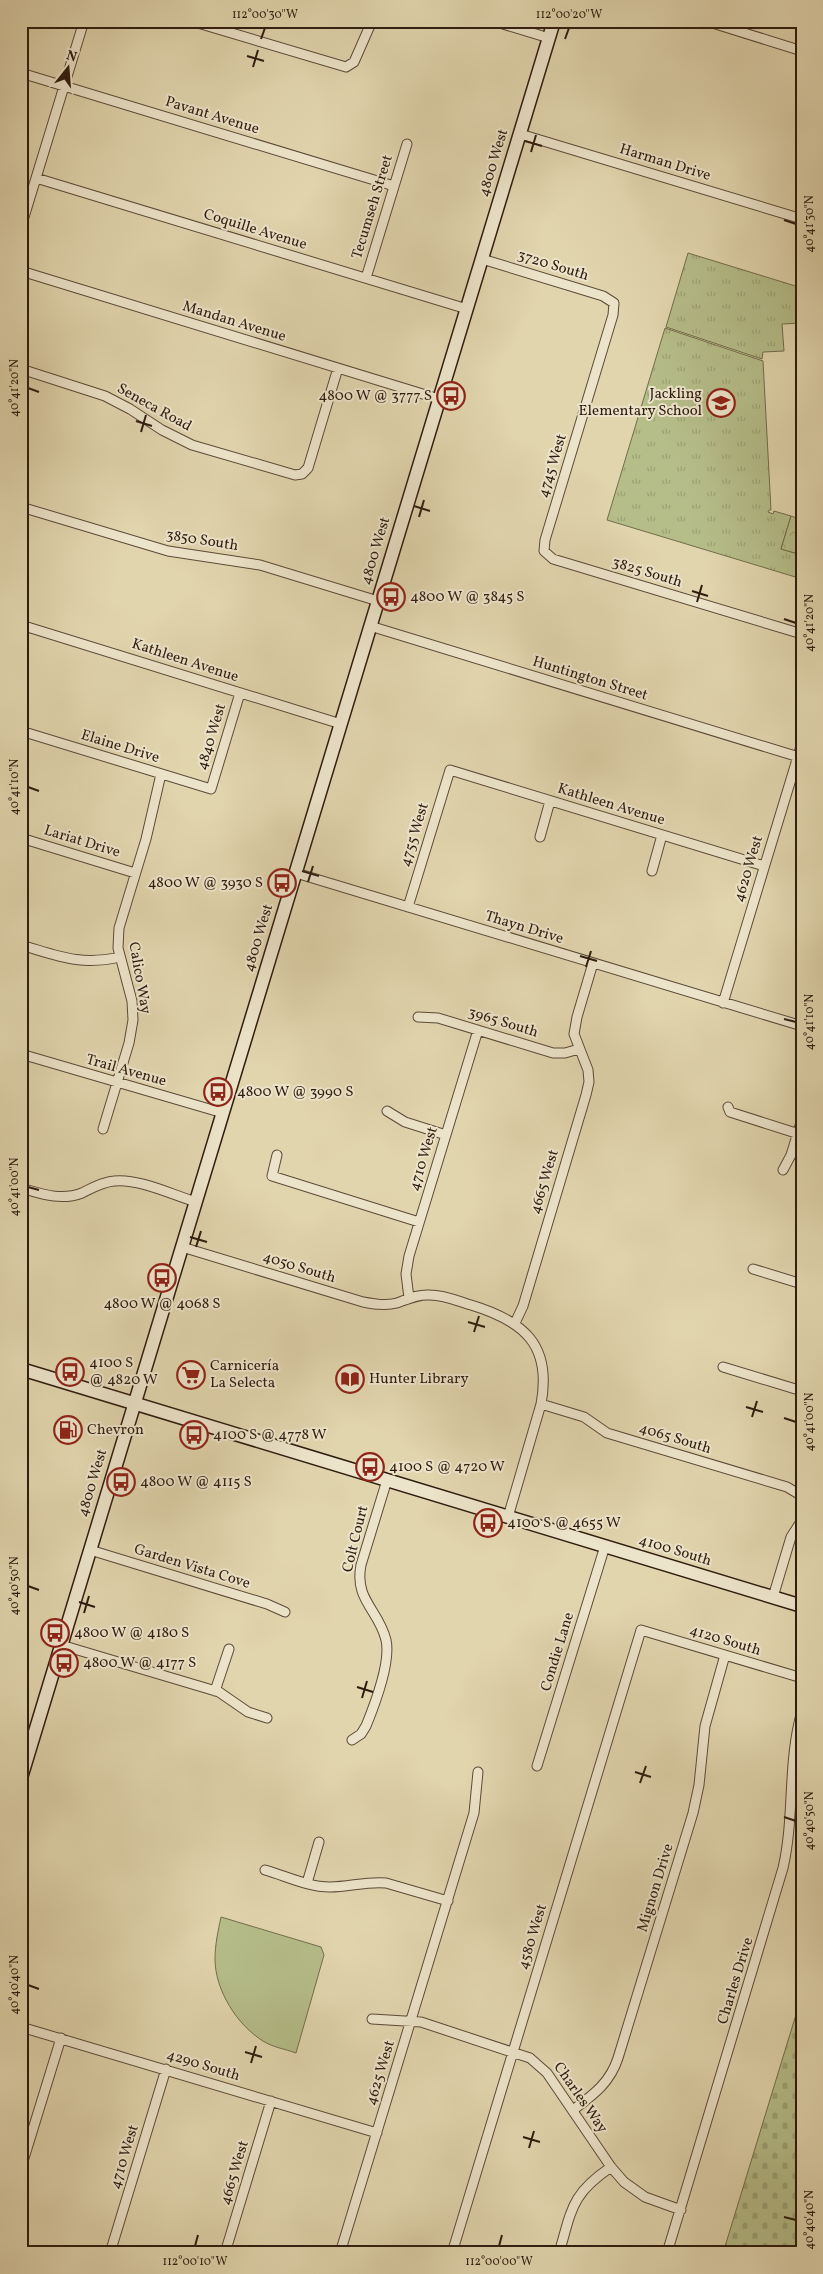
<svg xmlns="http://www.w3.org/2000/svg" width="823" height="2274" font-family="Vollkorn,serif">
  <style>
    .grass { fill: url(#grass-tufts); stroke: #726c4c }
    .forest { fill: url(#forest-crowns); stroke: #726c4c }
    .cemetery { fill: url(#cemetery-stones); stroke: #726c4c }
    .garden { fill: #b5bd89; stroke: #726c4c }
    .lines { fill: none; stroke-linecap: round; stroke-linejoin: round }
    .street-casing { stroke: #5c4a38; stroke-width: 11 }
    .secondary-casing { stroke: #2f1c10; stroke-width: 15 }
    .street { stroke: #ece4ca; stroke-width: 9 }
    .secondary { stroke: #ece4ca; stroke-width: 12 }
    .ticks { fill: none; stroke: #2f1c10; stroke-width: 2 }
    .labels { text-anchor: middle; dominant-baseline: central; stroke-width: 4; stroke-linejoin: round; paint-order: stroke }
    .street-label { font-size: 15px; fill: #2f1c10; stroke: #ece4ca }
    .poi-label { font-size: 15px; fill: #2f1c10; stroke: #ece4ca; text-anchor: start }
    .neatline { fill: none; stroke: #2f1c10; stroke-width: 2 }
    .ticks-label { font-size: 12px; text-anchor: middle; fill: #2f1c10 }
  </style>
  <defs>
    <pattern id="grass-tufts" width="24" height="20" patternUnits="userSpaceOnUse" patternTransform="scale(1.25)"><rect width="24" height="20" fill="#b5bd89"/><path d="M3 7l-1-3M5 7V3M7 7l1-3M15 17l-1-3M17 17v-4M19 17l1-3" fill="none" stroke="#9ca275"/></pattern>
    <pattern id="forest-crowns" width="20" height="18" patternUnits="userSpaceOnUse" patternTransform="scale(1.25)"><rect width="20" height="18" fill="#b5bd89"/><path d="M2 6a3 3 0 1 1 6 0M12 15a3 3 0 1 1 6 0" fill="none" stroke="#9ca275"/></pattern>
    <pattern id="cemetery-stones" width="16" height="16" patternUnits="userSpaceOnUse" patternTransform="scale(1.25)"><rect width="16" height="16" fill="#b5bd89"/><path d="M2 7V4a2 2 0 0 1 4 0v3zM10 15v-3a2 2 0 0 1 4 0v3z" fill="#9ca275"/></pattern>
  </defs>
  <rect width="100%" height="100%" fill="#e1d5ae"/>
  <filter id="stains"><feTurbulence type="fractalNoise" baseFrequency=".004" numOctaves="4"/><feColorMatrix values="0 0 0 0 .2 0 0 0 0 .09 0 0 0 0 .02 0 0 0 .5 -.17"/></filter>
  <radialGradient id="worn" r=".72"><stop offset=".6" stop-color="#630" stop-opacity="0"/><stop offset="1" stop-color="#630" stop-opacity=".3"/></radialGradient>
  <path class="grass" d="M688 253 802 288V323L782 324 784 351 763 352 762 359 666 327Z
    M665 328 763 361 771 510H769L768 512 773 514 774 511 791 516 781 549 802 555V579L607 520Z"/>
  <path class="forest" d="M791 516 802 520V555L781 549Z"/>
  <path class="cemetery" d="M802 1995V2253H723Z"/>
  <path class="garden" d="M221 1917 321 1947 324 1955 296 2053C285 2049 272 2047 263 2041 237 2025 215 1990 215 1959 215 1945 218 1931 221 1917Z"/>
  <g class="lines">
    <defs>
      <path id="street" d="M191 21 346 67 354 62 372 21
        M493 21 549 38
        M706 21 802 51
        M21 73 394 186
        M520 134 802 219
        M36 178 467 309
        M21 227 84 21
        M482 259 603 296 614 303 613 315 545 540 544 551 553 559 802 634
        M21 271 439 399
        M366 278 407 144
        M21 369 105 396 130 409 162 430 192 445 295 475 302 474 308 468 338 368
        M21 507 168 551 260 565 378 601
        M21 625 341 724
        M370 626 802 758
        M21 731 211 789 240 693
        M540 837 550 801
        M21 838 135 873
        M652 871 662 835
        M296 873 802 1026
        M408 907 450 770 764 866
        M21 945C59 956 80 966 120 957
        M723 1003 802 743
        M418 1017 438 1018 553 1053H565L579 1049
        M21 1054 223 1113
        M728 1107 730 1112 802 1135
        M387 1111 405 1122 446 1135
        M103 1129 129 1043 133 1020 132 1001 118 948 119 928 146 839 161 774
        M277 1155 272 1176 419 1222
        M783 1170 791 1155 802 1119
        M21 1188C42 1194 61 1201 82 1193 92 1188 102 1182 114 1181 138 1178 173 1195 196 1202
        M182 1247 363 1302C374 1304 385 1306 397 1303 408 1299 418 1294 430 1295 444 1295 458 1301 471 1305 524 1321 552 1345 541 1404L508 1517
        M753 1269 802 1284
        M409 1298 406 1274 409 1256 478 1030
        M515 1323 523 1306 586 1095 589 1082 588 1070 574 1034 577 1017 593 963
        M723 1367 802 1391
        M541 1404 584 1417 607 1433 787 1487 802 1496
        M90 1550 267 1604 285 1612
        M773 1597 791 1537 802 1520
        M61 1645 219 1692 248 1712 267 1718
        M215 1691 229 1649
        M352 1740 361 1734 366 1726C375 1704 391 1662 386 1640 379 1610 354 1600 361 1565L387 1480
        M537 1766 605 1546
        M265 1870C286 1876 308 1887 330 1887 349 1887 367 1881 386 1883L448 1901
        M307 1883 319 1842
        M372 2019 421 2022 530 2058 547 2073 611 2167 624 2182 645 2197 681 2210
        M21 2027 377 2133
        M573 2110C593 2095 610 2083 618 2058L693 1813 699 1785 705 1726 725 1655
        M21 2168 61 2038
        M110 2253 166 2069
        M225 2253 271 2101
        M340 2253 474 1813 478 1772
        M452 2253 641 1630 802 1678
        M559 2253C572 2209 571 2194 611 2167
        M667 2253 783 1868C795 1816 787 1763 802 1711"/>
      <path id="secondary" d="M21 1369 802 1606
        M21 1778 554 21"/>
    </defs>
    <use href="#street" class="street-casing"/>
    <use href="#secondary" class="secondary-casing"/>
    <use href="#street" class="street"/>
    <use href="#secondary" class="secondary"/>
  </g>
  <path class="ticks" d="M261 39 265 28M565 39 569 28M247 56 264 61M253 67 258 50M525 141 542 146M531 152 536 135M784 220 796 224M28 388 39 392M136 421 152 426M141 432 146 415M414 506 430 511M419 517 424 500M692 591 708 596M697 602 702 585M784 619 796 623M28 787 39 791M302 871 319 876M308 882 313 866M580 956 597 961M586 967 591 951M784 1019 796 1022M28 1187 39 1190M190 1237 207 1242M196 1247 201 1231M468 1322 485 1327M474 1332 479 1316M746 1407 763 1412M752 1417 757 1401M784 1418 796 1422M28 1586 39 1590M79 1602 95 1607M84 1613 89 1596M357 1687 373 1692M362 1698 367 1681M635 1772 651 1777M640 1783 646 1766M784 1817 796 1821M28 1985 39 1989M245 2052 262 2057M251 2063 256 2046M523 2137 540 2142M529 2148 534 2131M784 2217 796 2220M195 2246 198 2235M499 2246 502 2235"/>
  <defs>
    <symbol id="bus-ring" viewBox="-11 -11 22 22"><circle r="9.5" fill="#ece4ca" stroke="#8f2418" stroke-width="1.5"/><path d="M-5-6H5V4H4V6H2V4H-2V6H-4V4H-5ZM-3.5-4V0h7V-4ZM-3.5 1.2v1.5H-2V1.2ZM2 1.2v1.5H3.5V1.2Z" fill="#8f2418"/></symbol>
    <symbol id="school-ring" viewBox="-11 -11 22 22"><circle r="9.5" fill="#ece4ca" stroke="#8f2418" stroke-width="1.5"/><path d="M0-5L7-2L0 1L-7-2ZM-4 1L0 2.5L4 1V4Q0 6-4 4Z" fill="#8f2418"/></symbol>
    <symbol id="supermarket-ring" viewBox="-11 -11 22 22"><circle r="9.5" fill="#ece4ca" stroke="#8f2418" stroke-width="1.5"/><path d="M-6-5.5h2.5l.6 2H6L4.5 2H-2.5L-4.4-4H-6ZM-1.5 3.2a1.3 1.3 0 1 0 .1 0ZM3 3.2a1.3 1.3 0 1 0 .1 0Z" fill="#8f2418"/></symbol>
    <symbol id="library-ring" viewBox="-11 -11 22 22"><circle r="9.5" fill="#ece4ca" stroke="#8f2418" stroke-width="1.5"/><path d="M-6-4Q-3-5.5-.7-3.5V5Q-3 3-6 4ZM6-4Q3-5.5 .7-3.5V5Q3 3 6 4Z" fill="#8f2418"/></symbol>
    <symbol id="fuel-ring" viewBox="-11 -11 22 22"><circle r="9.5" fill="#ece4ca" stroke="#8f2418" stroke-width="1.5"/><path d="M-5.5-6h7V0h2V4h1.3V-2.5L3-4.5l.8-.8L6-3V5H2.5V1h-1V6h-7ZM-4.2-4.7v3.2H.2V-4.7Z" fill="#8f2418"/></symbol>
  </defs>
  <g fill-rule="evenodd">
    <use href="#bus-ring" x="435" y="380" width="32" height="32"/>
    <use href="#school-ring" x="705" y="387" width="32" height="32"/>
    <use href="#bus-ring" x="375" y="581" width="32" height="32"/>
    <use href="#bus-ring" x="266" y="867" width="32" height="32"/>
    <use href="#bus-ring" x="202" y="1076" width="32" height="32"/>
    <use href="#bus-ring" x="146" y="1262" width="32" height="32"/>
    <use href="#bus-ring" x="54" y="1356" width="32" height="32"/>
    <use href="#supermarket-ring" x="175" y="1359" width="32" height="32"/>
    <use href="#library-ring" x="334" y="1363" width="32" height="32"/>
    <use href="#fuel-ring" x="52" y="1414" width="32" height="32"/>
    <use href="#bus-ring" x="178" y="1419" width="32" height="32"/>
    <use href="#bus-ring" x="354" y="1451" width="32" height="32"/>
    <use href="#bus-ring" x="105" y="1466" width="32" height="32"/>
    <use href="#bus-ring" x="472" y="1507" width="32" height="32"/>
    <use href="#bus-ring" x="39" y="1617" width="32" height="32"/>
    <use href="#bus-ring" x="48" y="1647" width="32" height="32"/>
  </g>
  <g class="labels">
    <g class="street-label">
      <text transform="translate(212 116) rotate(17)">Pavant Avenue</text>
      <text transform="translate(494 163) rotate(-73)">4800 West</text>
      <text transform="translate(665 163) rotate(17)">Harman Drive</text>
      <text transform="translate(373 207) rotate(-73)">Tecumseh Street</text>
      <text transform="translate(255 230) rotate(17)">Coquille Avenue</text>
      <text transform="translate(553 266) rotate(17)">3720 South</text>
      <text transform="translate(234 322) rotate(17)">Mandan Avenue</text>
      <text transform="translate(154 408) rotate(29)">Seneca Road</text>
      <text transform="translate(553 466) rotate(-73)">4745 West</text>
      <text transform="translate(202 541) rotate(9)">3850 South</text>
      <text transform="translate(376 551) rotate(-73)">4800 West</text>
      <text transform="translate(647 573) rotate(17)">3825 South</text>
      <text transform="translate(185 661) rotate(18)">Kathleen Avenue</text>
      <text transform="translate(590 679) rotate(17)">Huntington Street</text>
      <text transform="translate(212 737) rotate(-73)">4840 West</text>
      <text transform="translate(120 747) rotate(17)">Elaine Drive</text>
      <text transform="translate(611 805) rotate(17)">Kathleen Avenue</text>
      <text transform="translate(415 835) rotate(-73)">4755 West</text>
      <text transform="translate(82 842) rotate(17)">Lariat Drive</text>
      <text transform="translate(749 869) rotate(-73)">4620 West</text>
      <text transform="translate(524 928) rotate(17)">Thayn Drive</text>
      <text transform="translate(259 938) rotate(-73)">4800 West</text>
      <text transform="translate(139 978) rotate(80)">Calico Way</text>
      <text transform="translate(503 1023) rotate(17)">3965 South</text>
      <text transform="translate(126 1071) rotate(16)">Trail Avenue</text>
      <text transform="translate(424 1159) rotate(-73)">4710 West</text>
      <text transform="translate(545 1182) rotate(-73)">4665 West</text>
      <text transform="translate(299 1268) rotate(17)">4050 South</text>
      <text transform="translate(675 1439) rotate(17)">4065 South</text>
      <text transform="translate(93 1483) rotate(-73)">4800 West</text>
      <text transform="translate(356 1539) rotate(-76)">Colt Court</text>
      <text transform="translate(675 1551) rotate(17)">4100 South</text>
      <text transform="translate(192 1567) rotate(17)">Garden Vista Cove</text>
      <text transform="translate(725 1641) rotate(17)">4120 South</text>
      <text transform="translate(558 1652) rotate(-73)">Condie Lane</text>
      <text transform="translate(656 1888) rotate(-73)">Mignon Drive</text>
      <text transform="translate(533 1937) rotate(-73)">4580 West</text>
      <text transform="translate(736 1981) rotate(-73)">Charles Drive</text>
      <text transform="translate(203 2066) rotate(17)">4290 South</text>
      <text transform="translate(381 2073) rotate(-73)">4625 West</text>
      <text transform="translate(580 2098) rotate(55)">Charles Way</text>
      <text transform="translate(125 2157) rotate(-73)">4710 West</text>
      <text transform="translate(235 2173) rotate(-73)">4665 West</text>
    </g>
    <g class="poi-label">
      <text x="702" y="394" text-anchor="end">Jackling<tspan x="702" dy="17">Elementary School</tspan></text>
      <text x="432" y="396" text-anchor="end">4800 W @ 3777 S</text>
      <text x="410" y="597">4800 W @ 3845 S</text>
      <text x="263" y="883" text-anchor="end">4800 W @ 3930 S</text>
      <text x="237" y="1092">4800 W @ 3990 S</text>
      <text x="162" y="1304" text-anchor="middle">4800 W @ 4068 S</text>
      <text x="89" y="1363">4100 S<tspan x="89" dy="17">@ 4820 W</tspan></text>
      <text x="210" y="1366">Carnicería<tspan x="210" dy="17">La Selecta</tspan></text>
      <text x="369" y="1379">Hunter Library</text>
      <text x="87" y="1430">Chevron</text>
      <text x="213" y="1435">4100 S @ 4778 W</text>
      <text x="389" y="1467">4100 S @ 4720 W</text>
      <text x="140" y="1482">4800 W @ 4115 S</text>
      <text x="507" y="1523">4100 S @ 4655 W</text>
      <text x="74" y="1633">4800 W @ 4180 S</text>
      <text x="83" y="1663">4800 W @ 4177 S</text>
    </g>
  </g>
  <rect width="823" height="2274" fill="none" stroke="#e1d5ae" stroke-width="55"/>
  <g transform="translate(68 68) rotate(17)" stroke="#ece4ca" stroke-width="4" paint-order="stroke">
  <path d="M0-4L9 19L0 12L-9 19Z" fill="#2f1c10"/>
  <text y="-8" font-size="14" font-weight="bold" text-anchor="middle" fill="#2f1c10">N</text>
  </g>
  <rect x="28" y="28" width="768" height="2218" class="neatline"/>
  <g class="ticks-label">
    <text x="265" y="18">112°00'30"W</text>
    <text x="569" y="18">112°00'20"W</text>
    <text transform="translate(809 224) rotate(-90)" y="4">40°41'30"N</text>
    <text transform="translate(14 388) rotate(-90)" y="4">40°41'20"N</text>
    <text transform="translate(809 623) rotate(-90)" y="4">40°41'20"N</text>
    <text transform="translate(14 787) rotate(-90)" y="4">40°41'10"N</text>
    <text transform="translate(809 1022) rotate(-90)" y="4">40°41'10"N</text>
    <text transform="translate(14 1187) rotate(-90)" y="4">40°41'00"N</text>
    <text transform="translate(809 1422) rotate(-90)" y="4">40°41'00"N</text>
    <text transform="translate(14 1586) rotate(-90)" y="4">40°40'50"N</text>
    <text transform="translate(809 1821) rotate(-90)" y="4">40°40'50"N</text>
    <text transform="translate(14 1985) rotate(-90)" y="4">40°40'40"N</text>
    <text transform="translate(809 2220) rotate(-90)" y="4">40°40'40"N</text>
    <text x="195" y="2265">112°00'10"W</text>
    <text x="499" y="2265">112°00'00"W</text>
  </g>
  <rect width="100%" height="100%" filter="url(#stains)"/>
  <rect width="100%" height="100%" fill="url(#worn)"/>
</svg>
